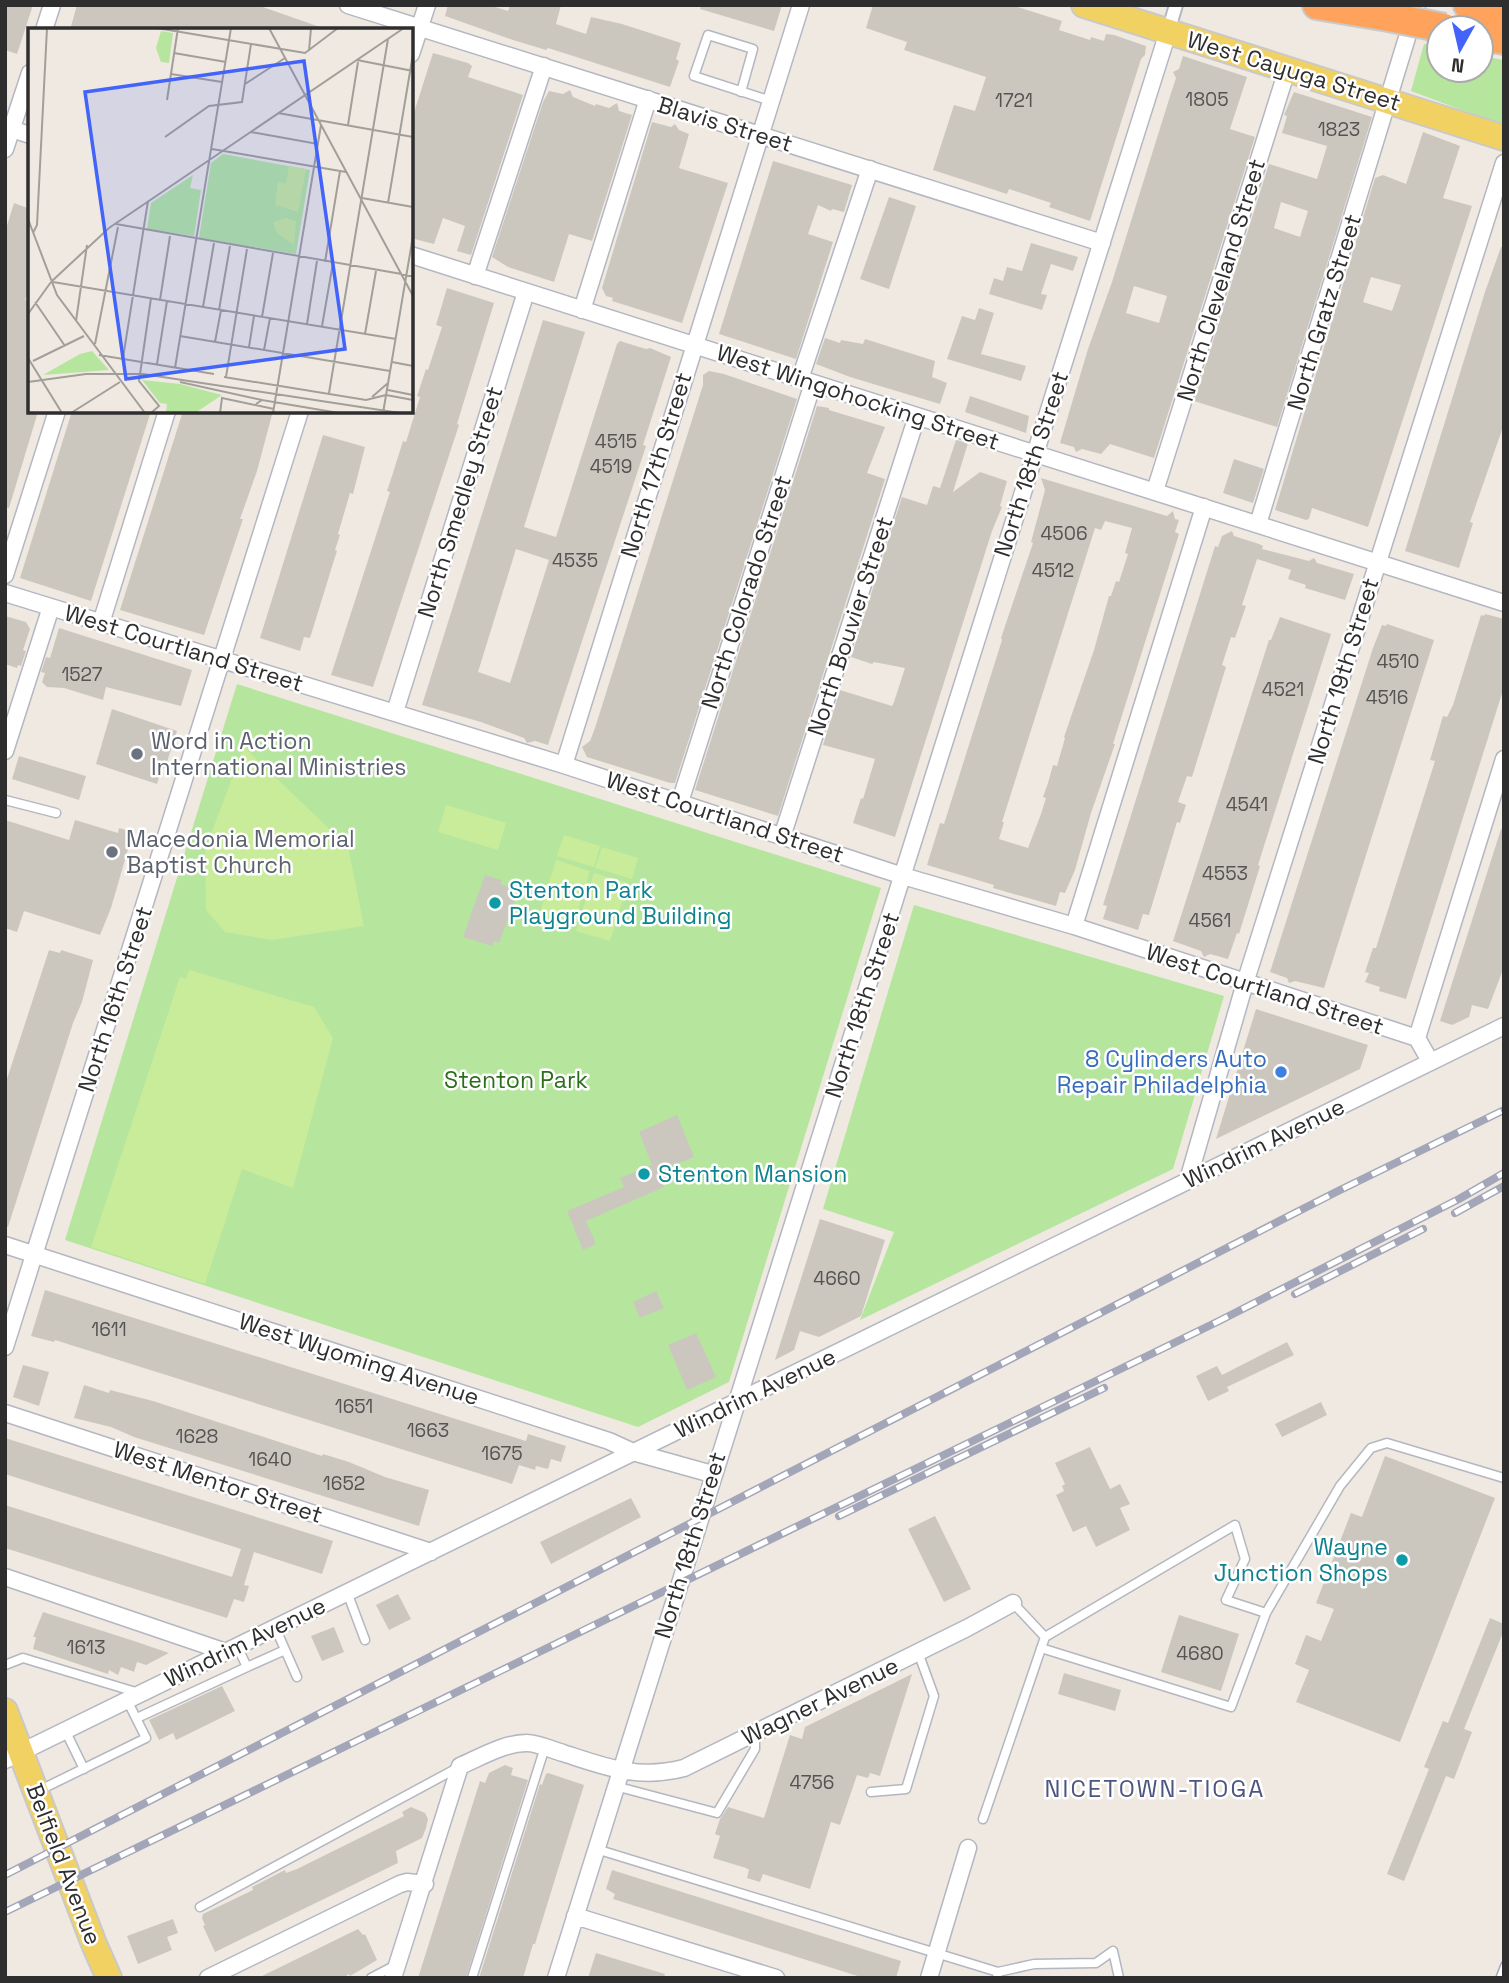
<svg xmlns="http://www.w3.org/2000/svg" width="1509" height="1983" font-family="'Space Grotesk',sans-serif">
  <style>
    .green { fill: #b6e59e }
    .pitch { fill: #c9ec9a }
    .building { fill: #cbc7bf; fill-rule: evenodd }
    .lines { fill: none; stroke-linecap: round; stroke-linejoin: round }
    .service-casing { stroke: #b4b7c1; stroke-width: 11 }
    .pedestrian-casing { stroke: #b4b7c1; stroke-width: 16 }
    .minor-casing { stroke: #b4b7c1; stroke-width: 19 }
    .primary-casing { stroke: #c9c9c9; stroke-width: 28 }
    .motorway-casing { stroke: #c9c9c9; stroke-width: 32 }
    .service { stroke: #fff; stroke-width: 8 }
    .pedestrian { stroke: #fff; stroke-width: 12 }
    .minor { stroke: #fff; stroke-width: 16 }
    .primary { stroke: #f2d163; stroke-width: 24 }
    .motorway { stroke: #ffa35c; stroke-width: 28 }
    .rail-casing { stroke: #a3a6b8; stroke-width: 8 }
    .rail { stroke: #fff; stroke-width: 5; stroke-dasharray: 16; stroke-linecap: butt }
    .motorway-bridge-casing { stroke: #c9c9c9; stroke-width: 32; stroke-linecap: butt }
    .motorway-bridge { stroke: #ffa35c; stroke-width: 28 }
    .worship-dot { fill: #6b7280; stroke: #fff; stroke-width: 2.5 }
    .culture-dot { fill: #0f9aa8; stroke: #fff; stroke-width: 2.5 }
    .shop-dot { fill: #3f7fe0; stroke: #fff; stroke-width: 2.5 }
    .labels { text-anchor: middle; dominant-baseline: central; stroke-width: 5; stroke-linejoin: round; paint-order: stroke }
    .number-label { font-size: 19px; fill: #555452 }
    .street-label { font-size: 23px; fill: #2e2e2e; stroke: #fff }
    .worship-label { font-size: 23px; fill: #5b616d; stroke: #fff; text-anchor: start }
    .culture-label { font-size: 23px; fill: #0d838f; stroke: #fff; text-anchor: start }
    .shop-label { font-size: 23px; fill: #366cbe; stroke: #fff; text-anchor: end }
    .park-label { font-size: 23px; fill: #2c6e1b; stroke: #fff }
    .neighbourhood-label { font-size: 24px; letter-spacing: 2px; fill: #4d5680; stroke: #fff }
    .inset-road { fill: none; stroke: #a29e99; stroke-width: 2 }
    .view { fill: #4264fb; fill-opacity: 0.15; stroke: #4264fb; stroke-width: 3.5 }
    .inset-edge { fill: none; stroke: #2e2e2e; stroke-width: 3.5 }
  </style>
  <rect width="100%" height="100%" fill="#efe9e1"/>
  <path class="green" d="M1424 44 1439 47V70H1481V56L1504 60V126L1411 91Z
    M237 684 881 888 729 1382 638 1427 65 1240Z
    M914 905 1224 996 1173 1169 860 1320 894 1232 823 1209Z"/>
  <path class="pitch" d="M244 747 348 847 364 926 272 940 225 932 206 910 205 850Z
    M446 805 506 823 498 850 438 832Z
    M564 835 600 846 594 867 557 856Z
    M602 847 638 858 632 879 595 868Z
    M556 860 590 871 572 929 538 919Z
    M594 873 628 883 610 941 576 931Z
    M189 970 314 1007 333 1038 293 1188 242 1169 205 1284 91 1247 180 977 186 979Z"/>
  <path class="building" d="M5 5H33L17 54 5 50Z
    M77 5H257L320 27 319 30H70Z
    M448 5H489L508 11 510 5H561L556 24 586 34 591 17 622 24 681 43 676 59 679 61 670 87 548 48 546 50 513 40 445 16Z
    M701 5H782L774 31 700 9Z
    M873 5H1011L1062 21 1059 30 1090 40 1091 37 1104 41 1106 34 1114 35 1146 46 1145 55 1141 59 1090 221 1049 207 1051 203 1009 189 1007 194 933 170 954 105 975 111 986 77 904 50 907 42 866 28Z
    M433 53 468 63 472 66 468 77 523 95 471 255 457 251 465 226 443 218 434 244 411 238V122Z
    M1183 56 1247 77 1230 129 1255 137 1154 458 1110 444 1101 454 1082 449 1076 452 1074 447 1060 443 1088 349 1112 282 1171 93 1176 78 1173 72 1179 69ZM1134 286 1167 296 1159 323 1126 313Z
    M570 90 573 97 595 106 596 104 609 108 617 103 619 111 632 115 592 241 569 234 554 282 508 267 492 257 543 102 549 91 563 94Z
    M1294 92 1372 117 1277 427 1194 401 1269 164 1317 179 1327 146 1282 133 1287 116 1284 115ZM1281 202 1308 211 1300 237 1274 228Z
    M652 122 671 127 675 124 679 130 689 134 679 168 728 183 682 323 612 301 613 298 606 296 602 288Z
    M1423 132 1460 146 1443 198 1472 206 1368 527 1312 508 1309 519 1306 520 1275 510 1375 178 1383 175 1406 184ZM1371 277 1401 285 1392 311 1363 302Z
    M773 161 852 185 844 212 832 209 831 211 818 205 808 234 833 242 796 359 719 334Z
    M889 197 916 206 889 289 860 279Z
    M14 203 30 209V289L25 300 30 301V413L37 415 9 508 5 507V232Z
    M1031 243 1078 257 1073 271 1051 264 1041 294 1047 295 1042 310 989 294 994 278 1003 281 1007 267 1022 271Z
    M1501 247H1504V424L1470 522 1473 523 1459 568 1405 551 1485 292Z
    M447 288 494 303 457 424 459 425 373 687 331 675 390 492 387 491 392 476 403 441 406 442 420 397 417 396 426 369 428 370 442 327 436 325Z
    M979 308 994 313 981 354 1026 366 1021 381 947 359 962 316 975 320Z
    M543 320 585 332 524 527 556 537 617 344 620 341 646 349 650 348 671 357 643 445 646 446 548 745 535 741 527 743 524 738 481 722 422 705ZM516 549 549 560 510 683 478 672Z
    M825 338 840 343 841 340 863 344 865 339 935 361 932 377 947 383 940 404 850 377 816 364Z
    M709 371 724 374 797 399 675 783H670L587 757 582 747 590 741 595 728 703 385V375Z
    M970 396 1029 416 1026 433 965 412Z
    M817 406 829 408V410L885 427 867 473 885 479 778 816 695 790Z
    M72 411H151L91 601 20 578Z
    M183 411H273L257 471 240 519H243L204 635 120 610Z
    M323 435 365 447 353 494 350 493 338 534 340 535 335 550 337 551 335 557 310 638 304 637 300 651 260 638Z
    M956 440 968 443 953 492 980 472 1007 481 1000 506 1002 507 992 531 895 837 853 823 861 798 863 799 875 759 823 745 840 690 892 706 894 702 905 668 874 662 872 664 851 657 902 497 927 505 933 486 940 488Z
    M1234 459 1264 469 1253 503 1223 493Z
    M1041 478 1167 516 1173 511 1175 519 1179 520 1175 532 1179 534 1113 744H1115L1091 813 1075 870 1065 893 1060 892 1056 906 993 888 994 885 927 865 940 823 944 824 1002 640 1001 638 1033 543 1031 542 1045 490ZM1105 521 1132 528 1125 553 1128 554 1119 582 1116 581 1111 596H1109L1094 650 1064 737 1065 738 1057 766 1053 765 1048 783 1043 797 1046 798 1041 814 1028 848 999 839 1004 822H1002L1095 528 1101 530Z
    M1232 531 1234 536 1259 544 1263 546 1262 549 1309 561 1314 558 1317 563 1354 574 1345 600 1305 588 1306 585 1288 579 1291 570 1257 559 1242 605 1246 606 1235 638 1231 637 1222 665 1226 667 1192 777 1187 776 1178 802 1186 805 1180 823 1177 822 1149 915 1143 914 1138 930 1103 919 1107 906 1103 905 1215 546 1218 547 1222 536Z
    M1485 614 1504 619V687L1406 999 1379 991 1380 987 1365 982 1369 973 1365 972 1373 948H1376L1435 761 1430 760 1443 716 1447 717 1453 705 1481 615 1484 616Z
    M5 616 26 622 30 629 23 650 26 651 21 666 18 665 17 668 5 664Z
    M1280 617 1331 634 1258 865 1260 866 1239 934 1237 933 1228 959 1210 954 1204 957 1201 951 1173 941 1269 640H1271Z
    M1387 624 1434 640 1324 988 1295 981 1289 983 1287 978 1270 972 1373 648 1382 625 1386 626Z
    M59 628 192 670 181 706 106 687 103 700 64 688 47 687 42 682 45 673 41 672 46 657 50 658Z
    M112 709 177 731 165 768 162 767 157 784 96 764Z
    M19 756 86 776 79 800 12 779Z
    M5 820 69 840 75 820 118 833 119 828 133 832 111 908 100 935 24 911 17 932 5 928Z
    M1501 829 1504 830V967L1488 1009 1472 1005 1469 1017 1452 1025 1440 1021Z
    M485 875 502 880 500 884 519 890 499 943 494 941 492 946 463 937Z
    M49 950 60 953 61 950 93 960 82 1002 73 1023 8 1227H5V1085Z
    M1256 1009 1368 1045 1360 1069 1216 1139Z
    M677 1115 694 1157 658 1172 664 1187 586 1221 596 1244 583 1250 567 1211 624 1187 620 1178 652 1165 639 1132Z
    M820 1219 885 1240 861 1316 819 1337 800 1331 794 1350 775 1360Z
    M45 1290 526 1441 528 1434 566 1446 561 1462 551 1459 548 1469 536 1466 535 1470 519 1465 512 1484 55 1340 54 1342 31 1336Z
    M656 1291 664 1308 640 1318 633 1302Z
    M696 1333 716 1377 687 1390 668 1345Z
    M1287 1342 1294 1355 1227 1387 1229 1391 1208 1401 1196 1376 1217 1366 1222 1375Z
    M23 1365 49 1372 39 1406 13 1397Z
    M84 1385 109 1393 110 1390 153 1401 322 1456 323 1454 349 1462 385 1477 429 1490 419 1526 134 1437 111 1427 74 1418Z
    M1321 1402 1327 1415 1282 1437 1275 1424Z
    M5 1438 333 1541 322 1574 254 1552 244 1585 249 1586 244 1602 234 1599 227 1618 5 1548V1505L229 1576 232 1577 241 1549 5 1474Z
    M1090 1447 1110 1489 1120 1484 1130 1504 1120 1508 1130 1530 1096 1547 1086 1526 1073 1532 1056 1495 1064 1491 1062 1486 1065 1484 1055 1463Z
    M1385 1456 1495 1498 1400 1742 1296 1702 1309 1670 1295 1664 1306 1635 1321 1641 1334 1609 1316 1603 1351 1513 1362 1517Z
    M631 1498 641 1517 551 1564 540 1542Z
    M935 1516 971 1589 944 1602 908 1529Z
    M398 1594 411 1619 389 1630 376 1605Z
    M43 1612 134 1641 169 1653 146 1665 137 1662 134 1672 121 1667 118 1675 109 1670 108 1674 33 1649 36 1637H33Z
    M1179 1615 1239 1634 1221 1691 1161 1672Z
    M1490 1618 1504 1624V1630L1464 1729 1472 1732 1454 1779 1446 1776 1404 1881 1387 1874 1429 1769 1424 1767 1443 1721 1448 1723Z
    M334 1627 344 1652 322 1661 311 1636Z
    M1064 1673 1121 1690 1115 1711 1058 1694Z
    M912 1674 880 1776 870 1773 868 1778 857 1775 840 1825 831 1822 810 1889 763 1874 760 1882 747 1878 749 1870 746 1868 713 1858 720 1836 715 1834 720 1819 728 1807 764 1818 790 1735 802 1739 805 1727Z
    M222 1686 235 1711 176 1740 173 1733 159 1740 149 1720Z
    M505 1765 513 1768 511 1775 528 1780 466 1978H418L480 1781 485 1783 489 1773Z
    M548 1773 584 1785 535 1944H533L523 1978H479L540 1784 542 1785 546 1774Z
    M411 1807 425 1813 428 1819 426 1828 422 1838 396 1851 398 1863 215 1952 203 1926 205 1925 202 1918 203 1914 253 1890 252 1887 285 1870 286 1873 297 1869 404 1816 402 1812Z
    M612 1870 901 1961 896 1978H864L613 1899 615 1894 606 1889Z
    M173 1919 178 1933 167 1937 172 1950 138 1964 127 1936Z
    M358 1929 363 1935 365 1934 377 1960 350 1976 349 1974 343 1978H258Z
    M596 1953 665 1974 664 1978H588Z"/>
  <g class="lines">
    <defs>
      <path id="service" d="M741 92 753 49 708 35 694 76 771 101
        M5 800 56 813
        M347 1592 365 1640
        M1266 1613 1340 1486 1371 1448 1387 1443 1504 1478
        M275 1627 297 1677
        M237 1646 247 1667 285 1650
        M1041 1648 1231 1707 1266 1613 1226 1600 1245 1559 1235 1525 1045 1637
        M5 1665 23 1658 139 1693
        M137 1718 247 1667
        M65 1730 84 1769
        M615 1786 717 1813 755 1749V1732
        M40 1790 146 1738 127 1700
        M871 1792 906 1789 934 1696 918 1652
        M983 1819 1045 1637 1013 1603
        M596 1849 998 1972 997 1978
        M200 1907 459 1767
        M998 1972 1034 1964 1096 1963 1113 1951 1119 1978
        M371 1978 396 1965
        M472 1978 545 1747"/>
      <path id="pedestrian" d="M1168 32 1176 5"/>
      <path id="minor" d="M348 5 1102 243
        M44 30 52 5
        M411 54 427 5
        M5 127 30 135
        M5 149 30 73
        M411 255 1504 603
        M475 276 544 66
        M582 310 648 99
        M800 379 870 169
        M1155 491 1287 70
        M1258 524 1417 5
        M5 575 57 411
        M5 593 564 765 903 876 1074 926 1417 1038 1430 1061
        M101 623 167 411
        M395 712 526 292
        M5 751 51 607
        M564 765 801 5
        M680 802 813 383
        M782 837 917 416
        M1074 926 1204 507
        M1417 1038 1504 759
        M1188 1180 1245 983 1504 163
        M5 1245 609 1441 633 1452 712 1474
        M5 1347 300 411
        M5 1413 431 1552
        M5 1577 226 1652
        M5 1760 1504 1026
        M575 1916 776 1978
        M208 1978 400 1884 407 1882 425 1884
        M393 1978 460 1766C481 1757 504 1743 527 1743 538 1743 552 1750 563 1753 606 1767 638 1780 684 1768L967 1628 1013 1603
        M556 1978C757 1328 965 681 1168 32
        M929 1978 968 1848"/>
      <path id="primary" d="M1084 5 1504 138
        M5 1711 94 1944 109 1978"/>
      <path id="motorway" d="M1317 5 1389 17
        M1468 5 1504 13
        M1481 36 1504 40"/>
    </defs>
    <use href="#service" class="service-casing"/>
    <use href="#pedestrian" class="pedestrian-casing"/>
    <use href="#minor" class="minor-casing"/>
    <use href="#primary" class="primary-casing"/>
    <use href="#motorway" class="motorway-casing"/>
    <use href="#service" class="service"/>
    <use href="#pedestrian" class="pedestrian"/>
    <use href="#minor" class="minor"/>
    <use href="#primary" class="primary"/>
    <use href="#motorway" class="motorway"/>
    <defs>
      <path id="rail" d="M1455 1213 1504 1186
        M1295 1294 1423 1229
        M839 1516 1104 1388
        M5 1875 1336 1192 1504 1110
        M5 1912 1219 1321 1459 1199 1504 1173
        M1499 1978 1504 1965"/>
    </defs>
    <use href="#rail" class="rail-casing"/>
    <use href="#rail" class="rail"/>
    <defs>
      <path id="motorway-bridge" d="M1389 17 1444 28"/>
    </defs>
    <use href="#motorway-bridge" class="motorway-bridge-casing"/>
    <use href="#motorway-bridge" class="motorway-bridge"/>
  </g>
  <g class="worship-dot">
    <circle cx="137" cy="754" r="7"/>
    <circle cx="112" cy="852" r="7"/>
  </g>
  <g class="culture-dot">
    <circle cx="495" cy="903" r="7"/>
    <circle cx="644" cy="1174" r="7"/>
    <circle cx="1402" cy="1560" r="7"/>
  </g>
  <circle class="shop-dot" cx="1281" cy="1072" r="7"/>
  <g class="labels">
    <g class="number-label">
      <text x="1207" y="99">1805</text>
      <text x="1014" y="100">1721</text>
      <text x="1339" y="129">1823</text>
      <text x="616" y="441">4515</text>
      <text x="611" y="466">4519</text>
      <text x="1064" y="533">4506</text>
      <text x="575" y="560">4535</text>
      <text x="1053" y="570">4512</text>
      <text x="1398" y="661">4510</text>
      <text x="82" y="674">1527</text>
      <text x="1283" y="689">4521</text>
      <text x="1387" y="697">4516</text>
      <text x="1247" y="804">4541</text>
      <text x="1225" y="873">4553</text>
      <text x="1210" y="920">4561</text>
      <text x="837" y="1278">4660</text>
      <text x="109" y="1329">1611</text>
      <text x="354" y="1406">1651</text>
      <text x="428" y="1430">1663</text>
      <text x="197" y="1436">1628</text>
      <text x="502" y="1453">1675</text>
      <text x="270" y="1459">1640</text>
      <text x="344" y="1483">1652</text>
      <text x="86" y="1647">1613</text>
      <text x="1200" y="1653">4680</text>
      <text x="812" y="1782">4756</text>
    </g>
    <g class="street-label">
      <text transform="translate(1294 71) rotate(17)">West Cayuga Street</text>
      <text transform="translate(725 124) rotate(17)">Blavis Street</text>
      <text transform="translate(1221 280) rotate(-73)">North Cleveland Street</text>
      <text transform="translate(1324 312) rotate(-73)">North Gratz Street</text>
      <text transform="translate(858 397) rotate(18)">West Wingohocking Street</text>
      <text transform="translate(1031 464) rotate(-72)">North 18th Street</text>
      <text transform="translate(656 465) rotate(-73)">North 17th Street</text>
      <text transform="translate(460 502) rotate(-73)">North Smedley Street</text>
      <text transform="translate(746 592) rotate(-72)">North Colorado Street</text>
      <text transform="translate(850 626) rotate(-72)">North Bouvier Street</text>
      <text transform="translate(184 648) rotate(17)">West Courtland Street</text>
      <text transform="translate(1343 671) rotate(-73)">North 19th Street</text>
      <text transform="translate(725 817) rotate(18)">West Courtland Street</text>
      <text transform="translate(1265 989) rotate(18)">West Courtland Street</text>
      <text transform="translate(115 999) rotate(-72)">North 16th Street</text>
      <text transform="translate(862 1005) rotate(-72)">North 18th Street</text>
      <text transform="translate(1264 1143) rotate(-26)">Windrim Avenue</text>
      <text transform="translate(359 1359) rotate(18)">West Wyoming Avenue</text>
      <text transform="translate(755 1393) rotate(-26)">Windrim Avenue</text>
      <text transform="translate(218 1482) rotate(18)">West Mentor Street</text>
      <text transform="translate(690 1545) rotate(-73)">North 18th Street</text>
      <text transform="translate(245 1642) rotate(-26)">Windrim Avenue</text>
      <text transform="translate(820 1701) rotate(-26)">Wagner Avenue</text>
      <text transform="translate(64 1864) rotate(69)">Belfield Avenue</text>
    </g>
    <g class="worship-label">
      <text x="151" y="741">Word in Action<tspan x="151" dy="26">International Ministries</tspan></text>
      <text x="126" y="839">Macedonia Memorial<tspan x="126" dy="26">Baptist Church</tspan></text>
    </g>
    <g class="culture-label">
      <text x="509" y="890">Stenton Park<tspan x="509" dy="26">Playground Building</tspan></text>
      <text x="658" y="1174">Stenton Mansion</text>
      <text x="1388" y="1547" text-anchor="end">Wayne<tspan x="1388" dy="26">Junction Shops</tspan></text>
    </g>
    <g class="shop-label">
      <text x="1267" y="1059">8 Cylinders Auto<tspan x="1267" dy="26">Repair Philadelphia</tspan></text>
    </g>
    <g class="park-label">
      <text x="516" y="1080">Stenton Park</text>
    </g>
    <g class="neighbourhood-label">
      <text x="1155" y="1788">NICETOWN-TIOGA</text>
    </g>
  </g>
  <g transform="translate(28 28)">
    <rect width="385" height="385" fill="#efe9e1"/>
    <path d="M133 3 145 5 141 35 133 34 128 20ZM195 126 282 142 268 226 171 210 183 135ZM165 147 162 160 173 162 166 208 119 201 123 175ZM64 323 81 342 15 347 52 326ZM114 352 152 356 194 367 167 385H138L139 376 132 375Z" fill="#b6e59e"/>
    <path d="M261 138 278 141 270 184 247 177 250 154 258 156ZM258 190 268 193 266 217 249 205 245 194Z" fill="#c9ec9a"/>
    <path class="inset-road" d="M129 0 277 25 310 0M241 0 385 268M281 23 283 0M146 25 198 34M329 32 385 43M143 46 194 54M217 56 257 30M139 72 150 0M250 85 385 109M320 97 330 34M223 104 290 116M137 109 181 78 214 74 223 16M184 121 318 144M334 170 385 179M360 175 385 26M0 191 29 267 117 385M88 196 385 248M5 205 9 197 19 0M297 234 312 143M24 253 81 200 376 0M25 254 368 311M132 272 142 208M7 274 37 318M175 279 186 215M191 282 202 218M0 286 23 254M234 289 245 225M48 293 59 217M279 296 289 233M294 298 305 235M337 306 348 243M152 308 362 343M187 314 193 282M67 316 90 199M221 319 226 288M236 322 242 290M71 327 186 346M0 330 34 385M95 330 120 173M5 333 56 308M364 334 385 338M129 336 139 273M147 340 203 0M196 349 338 372 358 367M198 349 219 221M0 354 58 346H115L372 385M152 354 234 372M360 362 385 367M301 365 360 11M358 367 385 372M344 369 360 355M228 376 234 372 311 385M43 385 92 354M123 385 131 378 111 353 123 270M192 385 194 370 246 381M245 385 293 97M355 385 385 208"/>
    <path class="view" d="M276 33 317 321 98 351 57 64Z"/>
    <rect width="385" height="385" class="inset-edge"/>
  </g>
  <rect width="1509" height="1983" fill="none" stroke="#2e2e2e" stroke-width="14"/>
  <g transform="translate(1460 49) rotate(188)"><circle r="33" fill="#ffffff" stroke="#ababab" stroke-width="2"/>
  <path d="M0-5L12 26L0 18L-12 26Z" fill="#4264fb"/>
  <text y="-10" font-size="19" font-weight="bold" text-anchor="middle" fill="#2e2e2e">N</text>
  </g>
</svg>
